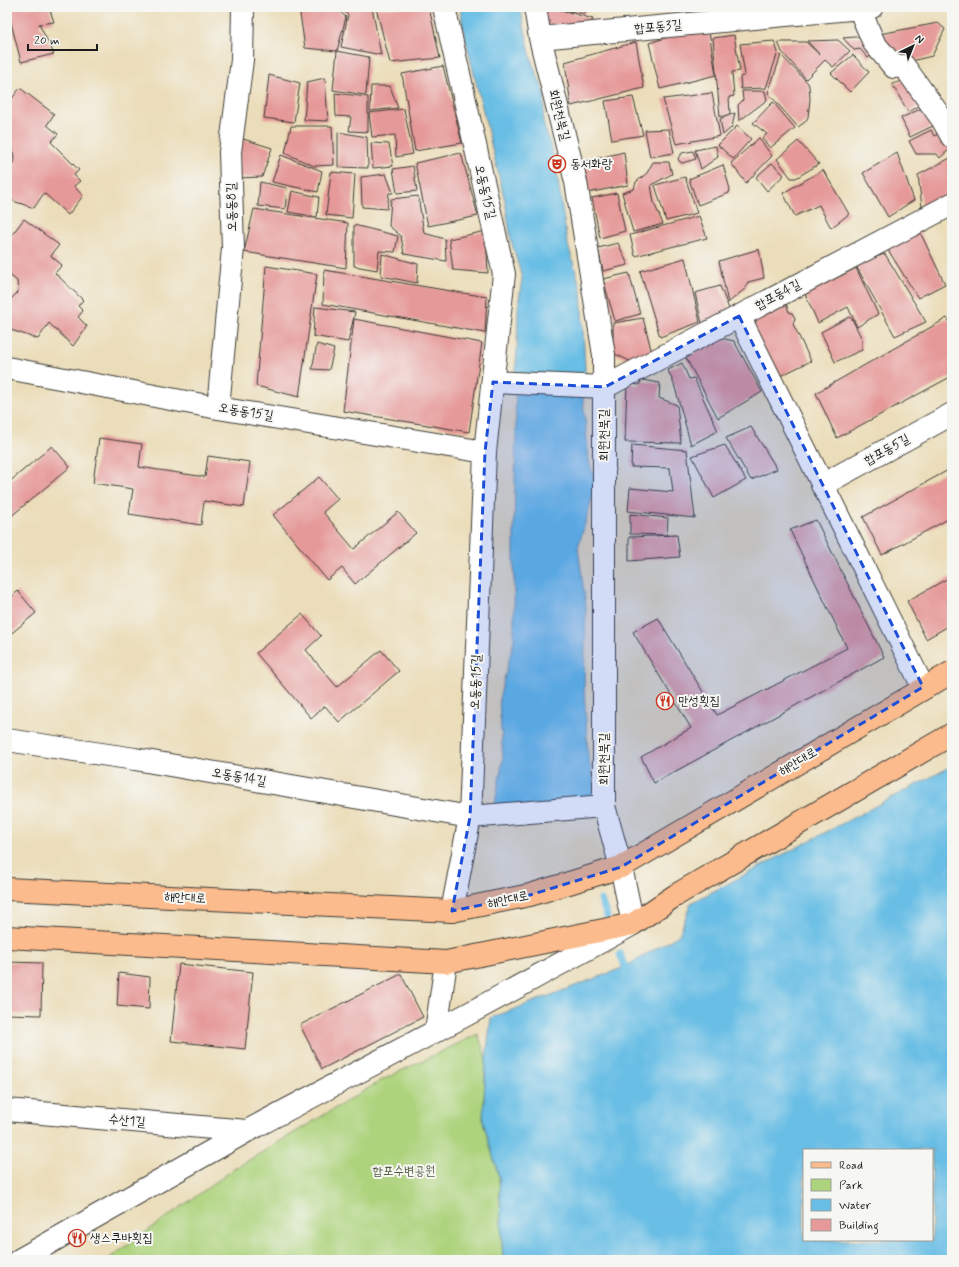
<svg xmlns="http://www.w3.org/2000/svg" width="959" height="1267" font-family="Mynerve,'Poor Story',sans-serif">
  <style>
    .green { fill: #add37d; stroke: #64784c }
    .water { fill: #69bee5; stroke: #426d80; fill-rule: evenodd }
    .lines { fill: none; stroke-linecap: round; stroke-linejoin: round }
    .stream { stroke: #69bee5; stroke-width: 7 }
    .building { fill: #e59998 }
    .street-casing { stroke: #3b3934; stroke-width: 24 }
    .primary-casing { stroke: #3b3934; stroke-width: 24 }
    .street { stroke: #fff; stroke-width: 22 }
    .primary { stroke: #fbbb8c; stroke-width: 22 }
    .marked { fill: #1d4ed8; fill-opacity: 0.2; stroke: #1d4ed8; stroke-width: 3; stroke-dasharray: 8 5; stroke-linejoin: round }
    .labels { text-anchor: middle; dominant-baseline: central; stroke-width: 4; stroke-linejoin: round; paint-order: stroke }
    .street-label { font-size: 13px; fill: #1c1c1c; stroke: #f6f6f2 }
    .poi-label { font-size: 13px; fill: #1c1c1c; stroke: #f6f6f2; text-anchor: start }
    .park-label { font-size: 13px; fill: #4f5c3e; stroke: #f6f6f2 }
  </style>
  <rect width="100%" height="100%" fill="#f6f6f2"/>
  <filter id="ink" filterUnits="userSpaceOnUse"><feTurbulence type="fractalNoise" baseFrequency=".025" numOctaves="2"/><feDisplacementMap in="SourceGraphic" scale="8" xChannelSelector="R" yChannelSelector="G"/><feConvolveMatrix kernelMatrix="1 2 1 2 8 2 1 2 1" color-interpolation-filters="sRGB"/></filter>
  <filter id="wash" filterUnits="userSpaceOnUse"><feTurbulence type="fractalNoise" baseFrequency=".012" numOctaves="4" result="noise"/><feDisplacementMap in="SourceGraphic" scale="16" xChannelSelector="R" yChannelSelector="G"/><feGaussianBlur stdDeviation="0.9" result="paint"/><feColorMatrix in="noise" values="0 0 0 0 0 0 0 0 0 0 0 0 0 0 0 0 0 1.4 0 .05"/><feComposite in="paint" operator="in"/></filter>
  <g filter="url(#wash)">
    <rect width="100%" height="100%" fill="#ebddb9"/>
    <path class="green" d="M478 1034 486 1058 483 1121 499 1177 503 1260H107L234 1169 382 1080Z"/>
    <path class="water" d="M460 7H520L532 63 545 94 543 122 555 161 567 241 581 290 585 368 583 398 589 461 596 484 578 548 586 607 584 687 588 756 600 806 493 815 503 758 499 699 514 640V531L516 431 515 378 517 350 518 308 522 278 511 240 505 201 464 33Z
      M952 766V1260H503L499 1177 483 1121 486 1058 491 1018 625 967 679 935 691 903ZM804 1150H932V1240H804Z"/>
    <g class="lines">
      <path class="stream" d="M601 900 607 916
        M620 954 625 967"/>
    </g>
    <g id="blocks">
      <path class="building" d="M7 7H49L54 22 39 24 54 54 21 62Z
        M299 7H334L346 17 337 51 369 57 366 95 333 90 337 51 305 48Z
        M339 7H372L381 55 341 47 348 15Z
        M429 7 440 58 390 63 376 8Z
        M548 7H586L585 14 558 9 593 19 586 31 546 34 544 12Z
        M588 7H606L604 10H588Z
        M710 7H756L712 18Z
        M938 23 945 29 932 56 895 65 874 35Z
        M708 25 716 75 660 89 649 43Z
        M734 35 740 71 732 72 734 96 729 97 730 114 720 117 713 38Z
        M867 36 877 50 868 58 860 49 854 50 843 38Z
        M838 40 850 51 833 67 825 60 806 79 782 52 778 42H806L820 55 807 41Z
        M774 41 778 52 766 88 741 89 740 77 745 75 740 44Z
        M636 42 644 88 571 106 565 62Z
        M781 55 808 83 809 86 810 99 808 117 805 122 798 127 768 93Z
        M853 55 869 72 850 92 831 73Z
        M443 66 462 143 415 151 402 74Z
        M269 75 300 83 294 122 264 118Z
        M325 78 328 121 304 120 307 82Z
        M909 79 923 104 908 112 892 84Z
        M371 86H390L398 108 370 111Z
        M20 88 54 114 47 125 58 134 51 142 79 170 74 175 80 181 74 186 83 196 68 215 44 193 34 208 7 199V168L14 162 13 150 7 146V105Z
        M742 91H765L767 100 739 121 738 105 743 100Z
        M335 93 368 97V132L349 131 351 117 336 116Z
        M712 93 720 136 676 144 663 99Z
        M633 97 643 135 612 140 605 101Z
        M773 102 795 128 770 148 762 138 767 134 753 123Z
        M929 105 939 123 910 137 901 118Z
        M404 109 413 154 396 157 395 135 372 137 369 113Z
        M735 113 732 127 723 135 720 119Z
        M291 126H332L334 165 314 166 285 153Z
        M737 126 751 139 733 159 718 145Z
        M669 129 674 153 650 157 645 130Z
        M931 130 934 136 942 132 952 147 940 158 937 154H916L909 141Z
        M338 132 367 137 368 168 338 167Z
        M240 138 272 148 262 177 238 178Z
        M759 138 772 156 746 183 731 163Z
        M798 141 819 164 796 178H791L777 159Z
        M371 143 389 144 393 166 373 168Z
        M716 146 718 157 701 169 695 150Z
        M693 151 696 159 682 163 679 161 678 158 682 153Z
        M624 152 628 185 587 193 582 162Z
        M461 153 478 216 428 226 415 163Z
        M897 153 914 200 888 217 863 173Z
        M281 155 322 171 318 192 272 182Z
        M952 157V192L922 207 918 175Z
        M653 162H669L672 174 651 185 654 203 663 224 633 232 622 193 634 189 636 182 647 173Z
        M772 163 784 175 767 191 756 177Z
        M723 165 730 189 729 193 698 205 689 179Z
        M413 166 417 191 397 193 393 169Z
        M823 170 849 214 831 228 819 205 795 216 783 193Z
        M331 172 355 174 352 218 326 215Z
        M386 174 393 193H389L387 209 362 207 361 177Z
        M685 177 697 213 666 221 655 185Z
        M260 182 287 188 285 209 258 206Z
        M292 191 319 197 317 217 288 212Z
        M617 193 625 231 600 238 592 198Z
        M418 196 424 233 445 239 446 261 404 254 401 236 389 226 391 199Z
        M254 209 348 223 346 268 244 252Z
        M699 216 707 238 635 256 630 235Z
        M24 219 59 245 51 256 62 265 55 273 83 300 78 306 83 311 78 317 87 326 73 346 49 323 38 339 11 330 7 323V303L18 292 17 281 7 273V241Z
        M354 225 398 236 395 252 379 251 377 270 354 266Z
        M918 228 945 284 918 298 885 245Z
        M486 231 488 273 453 270 449 239Z
        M618 243 628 265 603 271 598 248Z
        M759 249 764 278 748 282 746 288 728 303 719 261Z
        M382 254 418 264 417 283 381 276Z
        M885 254 926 322 895 336 855 264Z
        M685 258 700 322 660 337 640 271Z
        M266 266 317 274 299 397 256 386Z
        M856 268 878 314 857 327 848 307 818 323 805 294Z
        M324 270 487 297 485 333 323 304Z
        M629 273 640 314 615 321 603 279Z
        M720 286 729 309 702 323 695 293Z
        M785 301 789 312 792 313 795 318 793 324 811 361 778 377 753 329 760 312Z
        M315 307 355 312 348 342 313 336Z
        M849 317 852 319 862 339V350L835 362 821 332Z
        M643 318 652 353 634 363 613 353V323Z
        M947 318 952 325V376L837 438 816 393Z
        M354 319 482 343 469 432 343 411Z
        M716 337 734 341 762 392 718 418 686 358Z
        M317 344 334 349 329 370 312 369Z
        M682 363 689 379 694 378 718 431 691 445 674 384 668 370Z
        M642 380 660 383 659 398 677 405 681 443 625 442 627 383 639 385Z
        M751 427 777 469 751 480 726 438Z
        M99 438 142 444 139 467 205 477 208 456 250 462 244 507 204 501 201 525 129 514 133 489 93 483Z
        M632 445 687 450 695 518 628 511 630 488 673 492 670 468 631 467Z
        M725 445 746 480 714 498 692 456Z
        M52 446 70 467 9 518 7 516V482L8 483Z
        M952 468V517L882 555 863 517Z
        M319 477 338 499 323 512 354 549 398 512 416 533 355 584 342 568 327 580 273 515Z
        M630 514 668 518 667 535 630 534Z
        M816 520 884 657 654 783 641 757 691 728 633 632 658 618 717 715 847 648 790 530Z
        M677 535 680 557 629 561V537Z
        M952 576V624L926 639 907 601Z
        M18 591 36 613 7 637V601Z
        M302 614 321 636 306 650 337 687 381 650 399 671 339 722 325 706 311 718 256 653Z
        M7 962 42 963 41 1015 7 1014Z
        M179 964 253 972 245 1049 171 1041Z
        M119 973 150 977 149 1009 117 1006Z
        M401 974 423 1017 322 1069 300 1025Z"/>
    </g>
  </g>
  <g filter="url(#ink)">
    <use href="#blocks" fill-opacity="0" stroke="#3b3934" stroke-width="1"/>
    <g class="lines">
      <defs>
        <path id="street" d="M444 7 504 274 485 452
          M859 8 874 43 894 67 904 66 942 119 952 137
          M540 38 872 7
          M739 316 923 687
          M7 368 218 408 485 452 470 817 452 911
          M493 382 605 387 952 204
          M218 408 233 248 230 152 242 60 243 7
          M822 485 952 414
          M7 740 135 759 470 817 604 806
          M436 1031 446 962
          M7 1110 247 1131
          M19 1260 247 1131 468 1014 633 924 621 867 604 806V355L576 182 540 38 535 7"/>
        <path id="primary" d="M7 889 452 911 530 895 621 867 952 672
          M7 937 446 962 633 924 676 895 952 734"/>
      </defs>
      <use href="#street" class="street-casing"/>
      <use href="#primary" class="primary-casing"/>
      <use href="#street" class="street"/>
      <use href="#primary" class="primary"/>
    </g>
  </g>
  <path class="marked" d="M739 316 923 687 621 867 530 895 452 911 470 817 485 452 493 382 605 387Z"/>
  <defs>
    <symbol id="theatre-ring" viewBox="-11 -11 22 22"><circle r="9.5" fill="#f6f6f2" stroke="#c8321e" stroke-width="1.5"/><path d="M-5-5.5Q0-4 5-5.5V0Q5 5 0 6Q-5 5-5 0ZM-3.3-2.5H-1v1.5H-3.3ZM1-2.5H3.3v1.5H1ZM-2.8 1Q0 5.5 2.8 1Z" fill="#c8321e"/></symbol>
    <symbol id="restaurant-ring" viewBox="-11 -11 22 22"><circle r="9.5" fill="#f6f6f2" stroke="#c8321e" stroke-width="1.5"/><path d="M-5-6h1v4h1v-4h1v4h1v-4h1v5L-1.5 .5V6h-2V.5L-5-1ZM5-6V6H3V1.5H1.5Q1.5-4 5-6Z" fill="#c8321e"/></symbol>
  </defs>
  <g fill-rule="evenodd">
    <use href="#theatre-ring" x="547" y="154" width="20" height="20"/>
    <use href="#restaurant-ring" x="655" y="691" width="20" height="20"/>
    <use href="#restaurant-ring" x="67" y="1228" width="20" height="20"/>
  </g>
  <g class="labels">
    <g class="street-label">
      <text transform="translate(658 27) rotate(-5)">합포동3길</text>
      <text transform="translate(559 115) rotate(76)">회원천북길</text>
      <text transform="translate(485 192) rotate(77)">오동동15길</text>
      <text transform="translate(232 207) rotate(-91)">오동동8길</text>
      <text transform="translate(778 295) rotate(-28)">합포동4길</text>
      <text transform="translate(246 412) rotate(9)">오동동15길</text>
      <text transform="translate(604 435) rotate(-90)">회원천북길</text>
      <text transform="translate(887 450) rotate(-29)">합포동5길</text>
      <text transform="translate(476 682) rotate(-88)">오동동15길</text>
      <text transform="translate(604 759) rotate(-90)">회원천북길</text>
      <text transform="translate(798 762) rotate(-31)">해안대로</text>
      <text transform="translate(239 777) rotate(10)">오동동14길</text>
      <text transform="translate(185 898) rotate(3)">해안대로</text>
      <text transform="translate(508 900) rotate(-12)">해안대로</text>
      <text transform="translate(127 1121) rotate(5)">수산1길</text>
    </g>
    <g class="poi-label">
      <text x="570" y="164">동서화랑</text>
      <text x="678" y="701">만성횟집</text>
      <text x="90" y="1238">생스쿠바횟집</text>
    </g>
    <g class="park-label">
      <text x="404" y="1171">합포수변공원</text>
    </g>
  </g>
  <rect width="959" height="1267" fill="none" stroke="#f6f6f2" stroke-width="24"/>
  <rect x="803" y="1149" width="130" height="92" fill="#f6f6f2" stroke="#9f9f9c"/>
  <rect x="811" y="1162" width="20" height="6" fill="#fbbb8c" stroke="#9f9f9c"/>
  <text x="839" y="1169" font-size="12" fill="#1c1c1c">Road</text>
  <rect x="811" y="1179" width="20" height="12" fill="#add37d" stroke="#9f9f9c"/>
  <text x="839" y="1189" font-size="12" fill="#1c1c1c">Park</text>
  <rect x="811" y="1199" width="20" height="12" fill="#69bee5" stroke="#9f9f9c"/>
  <text x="839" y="1209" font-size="12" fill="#1c1c1c">Water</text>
  <rect x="811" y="1219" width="20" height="12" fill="#e59998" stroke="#9f9f9c"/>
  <text x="839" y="1229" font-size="12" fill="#1c1c1c">Building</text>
  <g transform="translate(913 46) rotate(43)" stroke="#f6f6f2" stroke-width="3" paint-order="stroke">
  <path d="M0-3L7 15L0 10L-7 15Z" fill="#1c1c1c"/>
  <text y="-6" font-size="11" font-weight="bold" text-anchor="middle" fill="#1c1c1c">N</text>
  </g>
  <path d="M28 44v6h69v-6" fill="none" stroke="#1c1c1c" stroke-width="2"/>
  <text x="34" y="44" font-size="12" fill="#1c1c1c" stroke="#f6f6f2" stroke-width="3" paint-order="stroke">20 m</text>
</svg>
